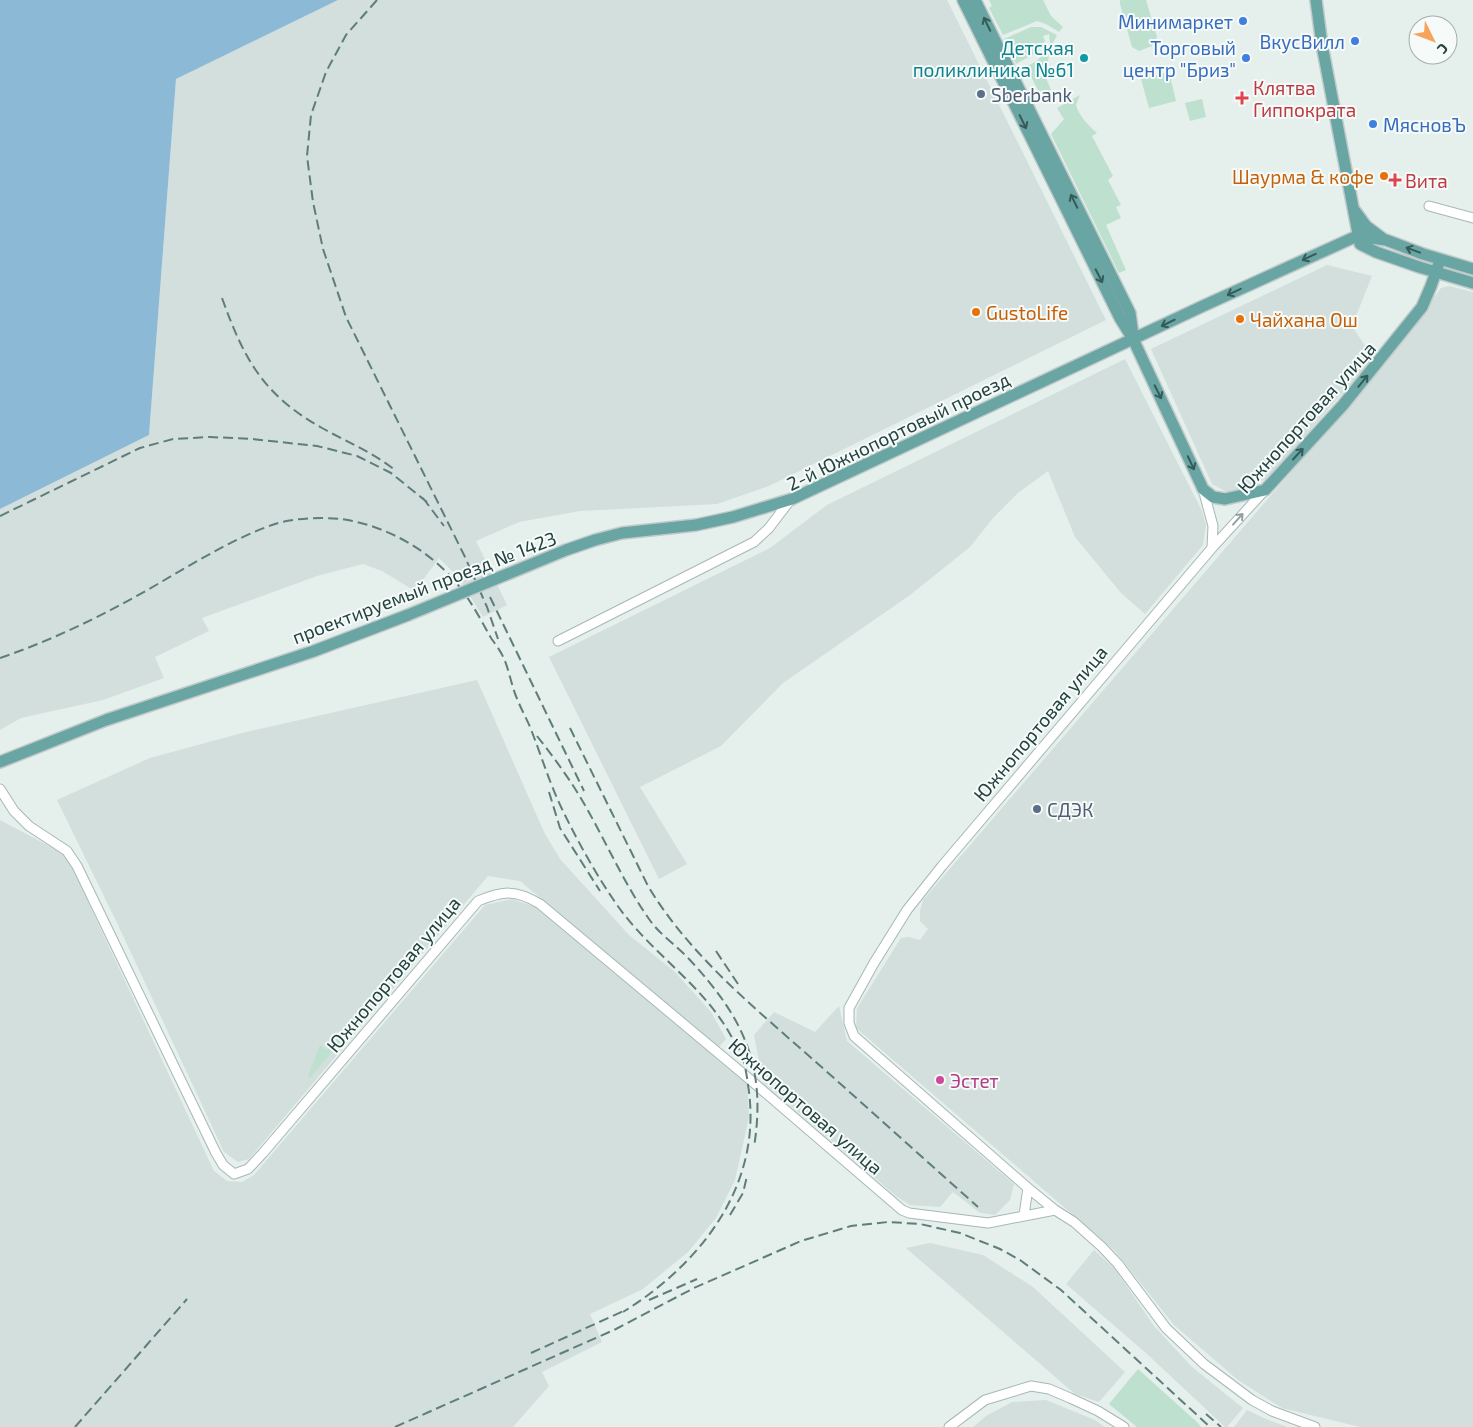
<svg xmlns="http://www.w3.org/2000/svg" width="1473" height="1427" font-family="'Exo 2',sans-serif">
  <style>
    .built { fill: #d3dfdc }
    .green { fill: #bee0cf }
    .water { fill: #8cb9d5 }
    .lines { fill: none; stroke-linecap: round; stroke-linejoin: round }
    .minor-casing { stroke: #a7b8b5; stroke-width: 11 }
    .major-casing { stroke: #c1caca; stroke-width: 14 }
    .minor { stroke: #fff; stroke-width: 9 }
    .major { stroke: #68a5a3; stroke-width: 11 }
    .rail { stroke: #5e7d7b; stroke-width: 2; stroke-dasharray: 10 5; stroke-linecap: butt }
    .major-bridge-casing { stroke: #c1caca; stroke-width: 14; stroke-linecap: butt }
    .major-bridge { stroke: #68a5a3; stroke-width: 11 }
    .oneway { stroke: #345b59 }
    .oneway2 { stroke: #91a0a0 }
    .shop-dot { fill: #3f7fe0; stroke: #f6fbf9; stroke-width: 2 }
    .culture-dot { fill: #0f9aa8; stroke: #f6fbf9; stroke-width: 2 }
    .service-dot { fill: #5c6f8a; stroke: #f6fbf9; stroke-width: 2 }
    .health-dot { fill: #e0444e; stroke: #f6fbf9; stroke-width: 2 }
    .food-dot { fill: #e8710a; stroke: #f6fbf9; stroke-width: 2 }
    .hotel-dot { fill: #d1479c; stroke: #f6fbf9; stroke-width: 2 }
    .labels { text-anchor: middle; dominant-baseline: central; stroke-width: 4; stroke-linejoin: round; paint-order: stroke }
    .shop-label { font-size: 19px; fill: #366cbe; stroke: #f6fbf9; text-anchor: end }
    .culture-label { font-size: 19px; fill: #0d838f; stroke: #f6fbf9; text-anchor: end }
    .health-label { font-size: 19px; fill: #be3a42; stroke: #f6fbf9; text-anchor: start }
    .service-label { font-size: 19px; fill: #4e5e75; stroke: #f6fbf9; text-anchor: start }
    .food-label { font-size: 19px; fill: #c56008; stroke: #f6fbf9; text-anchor: start }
    .street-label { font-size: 19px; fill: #234240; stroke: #f6fbf9 }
    .hotel-label { font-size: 19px; fill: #b23c85; stroke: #f6fbf9; text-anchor: start }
  </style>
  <rect width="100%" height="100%" fill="#e5efec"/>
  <path class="built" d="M338 0H947L1106 320 769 486 717 504 580 511 519 522 476 541 507 605 483 617 459 578 439 558 415 591 382 571 363 564 317 576 202 618 209 631 155 657 164 678 103 700 21 718 0 730V509L149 435 176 79Z
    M1327 265 1372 276 1352 326 1373 358 1268 478 1232 495 1212 484 1151 349Z
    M1449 286 1473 292V1427H1360L1282 1408 1238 1380 1174 1325 1115 1251 856 1028 857 1008 901 938 909 937 920 940 928 929 920 921V911L923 900 1340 415 1393 352 1441 288Z
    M1125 359 1202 511 1206 525 1203 545 1145 614 1121 593 1075 537 1048 471 1018 493 993 518 970 547 910 595 783 683 721 746 640 787 687 864 659 879 549 657 770 548 827 505Z
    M477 680 544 832 560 859 629 935 675 972 711 1012 726 1039 718 1048 520 881 488 876 249 1159 238 1162 224 1152 118 925 57 800 150 758 242 733Z
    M0 820 66 855 214 1171 227 1181 242 1182 254 1175 485 905 512 899 535 907 747 1084 749 1117 735 1180 716 1218 688 1252 643 1289 590 1314 602 1342 542 1372 549 1386 513 1427H0Z
    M839 1006 847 1041 1014 1184 1010 1200 995 1215 980 1213 953 1192 940 1207 910 1205 896 1196 763 1082 754 1035 774 1012 815 1032Z
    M930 1243 983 1255 1033 1287 1125 1372 1099 1402 1075 1394 906 1248Z
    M1094 1250 1115 1269 1154 1326 1192 1367 1243 1408 1227 1427H1225L1146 1353 1066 1284Z
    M1046 1400 1095 1420 1105 1427H973L986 1416 1012 1402Z
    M1247 1410 1266 1419 1287 1427H1234Z"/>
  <path class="green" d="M989 0H1043L1051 16 1063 27 1059 32 1046 24 1037 21 1003 35 989 8 992 6Z
    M1120 0H1146L1157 37 1152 46 1139 51 1132 47 1120 4Z
    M1031 27H1041L1057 35 1052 45H1050L1046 78 1051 90 1040 94 1026 67 1038 60 1050 44 1049 34 1043 36 1045 41 1037 52 1016 64 1004 39Z
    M1169 72 1176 101 1149 108 1141 79Z
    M1080 95 1076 105C1079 116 1088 125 1097 133L1092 136 1113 176 1108 180 1121 205 1116 207 1121 218 1106 225 1126 270 1119 273 1051 134 1064 119 1057 108Z
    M1202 99 1206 117 1190 121 1185 103Z
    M337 1039 340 1042 310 1078 308 1076 320 1045 326 1050Z
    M1138 1369 1198 1423 1201 1427H1137L1109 1404Z"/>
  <path class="water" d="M0 0H338L176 79 149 435 0 509Z"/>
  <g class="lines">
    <defs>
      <path id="minor" d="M1429 206 1473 218
        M1203 489 1213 526 1212 548
        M1265 490 1212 548 942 866 907 910 874 963 849 1008V1023L854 1036 1028 1188 1055 1210 1074 1222 1102 1247 1118 1264 1166 1328 1204 1364 1252 1400 1272 1411 1315 1427
        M558 641 754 542 769 528 791 499
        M0 789 14 811 29 826 67 851 77 866 216 1153 223 1165 234 1174 248 1169 263 1153 478 901C503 891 515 889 540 904L747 1077 902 1210 909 1213 988 1223 1055 1210
        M1024 1215 1028 1188
        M949 1427 985 1400 1031 1386 1049 1389 1070 1398 1098 1411 1124 1427"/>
      <path id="major" d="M963 0 1086 249 1120 318 1133 339 1203 489 1213 497 1225 499 1265 490 1343 405 1422 307 1431 286 1440 260
        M975 0 1130 313 1133 335
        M1316 0 1322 45 1360 244 1376 252 1419 267 1473 283
        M1355 211 1366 226 1382 238
        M566 550 595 540 622 533 696 525 733 517 792 499 1203 306 1357 236 1386 240 1423 254 1473 269
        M0 762 106 720 314 651 408 615"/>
    </defs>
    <use href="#minor" class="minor-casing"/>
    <use href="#major" class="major-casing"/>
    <use href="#minor" class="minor"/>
    <use href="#major" class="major"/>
    <path class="rail" d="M377 0 346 35 326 72 311 115 307 156 313 202 323 249 346 317 465 557 487 607 498 639
      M222 298C244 359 263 395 322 428 347 442 372 452 395 470
      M423 498 444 526
      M0 516 140 448 173 439 210 437 252 439 317 446 357 456 391 473 427 502
      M490 597 584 791
      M0 658C41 644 81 626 120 605 170 579 219 544 272 525 292 518 319 517 341 519 385 525 430 550 458 585 471 601 481 620 491 638 496 645 502 653 505 661 510 674 512 688 518 701 522 711 528 721 532 732 542 758 550 784 562 809 577 840 594 871 613 899 646 950 700 981 730 1034 734 1041 740 1049 743 1058 745 1066 747 1076 748 1085 764 1183 702 1263 623 1312
      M570 728 648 886C690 956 756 1009 817 1063 871 1111 924 1159 978 1207
      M537 736C555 759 572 782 586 807 607 844 625 885 649 919 660 935 676 945 689 959 743 1017 767 1066 754 1147
      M549 792 560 828 600 891
      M716 951 738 984
      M730 1215 743 1193 747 1176
      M649 1300 697 1279
      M531 1353 628 1309
      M1206 1414 1221 1427
      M75 1427 187 1299
      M395 1427 616 1329 694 1288 801 1241 851 1226 888 1222 920 1224 960 1233 1000 1249 1020 1260 1061 1290 1210 1427"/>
    <defs>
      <path id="major-bridge" d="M408 615 566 550"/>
    </defs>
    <use href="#major-bridge" class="major-bridge-casing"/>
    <use href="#major-bridge" class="major-bridge"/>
  </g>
  <defs><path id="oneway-shaft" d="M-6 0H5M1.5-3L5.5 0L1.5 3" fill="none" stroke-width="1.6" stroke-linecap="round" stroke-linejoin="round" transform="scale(1.25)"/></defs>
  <g class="oneway">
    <use href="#oneway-shaft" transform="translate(987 24) rotate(-116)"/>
    <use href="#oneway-shaft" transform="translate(1023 122) rotate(64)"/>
    <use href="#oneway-shaft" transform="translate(1074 201) rotate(-116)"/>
    <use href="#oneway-shaft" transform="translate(1413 250) rotate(-160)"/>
    <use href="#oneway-shaft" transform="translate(1309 257) rotate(155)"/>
    <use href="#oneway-shaft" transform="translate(1099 276) rotate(63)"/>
    <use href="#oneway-shaft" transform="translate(1234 292) rotate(155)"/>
    <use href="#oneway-shaft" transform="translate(1168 323) rotate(154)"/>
    <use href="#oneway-shaft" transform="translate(1363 381) rotate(-51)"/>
    <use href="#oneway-shaft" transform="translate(1158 392) rotate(63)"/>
    <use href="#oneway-shaft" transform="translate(1298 454) rotate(-47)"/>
    <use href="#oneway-shaft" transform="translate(1191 463) rotate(65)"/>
  </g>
  <use class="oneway2" href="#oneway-shaft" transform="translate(1238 519) rotate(-48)"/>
  <g class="shop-dot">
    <circle cx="1243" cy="21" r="5"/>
    <circle cx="1355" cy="41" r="5"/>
    <circle cx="1246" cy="58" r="5"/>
    <circle cx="1373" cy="124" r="5"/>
  </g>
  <circle class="culture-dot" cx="1084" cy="58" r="5"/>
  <g class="service-dot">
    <circle cx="981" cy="94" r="5"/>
    <circle cx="1037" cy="809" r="5"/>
  </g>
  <g class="health-dot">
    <path d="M1239.5 90.5h5v5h5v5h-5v5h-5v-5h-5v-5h5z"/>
    <path d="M1392.5 172.5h5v5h5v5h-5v5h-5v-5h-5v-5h5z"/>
  </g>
  <g class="food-dot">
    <circle cx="1384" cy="176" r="5"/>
    <circle cx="976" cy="312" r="5"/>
    <circle cx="1240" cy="319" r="5"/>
  </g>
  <circle class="hotel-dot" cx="940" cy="1080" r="5"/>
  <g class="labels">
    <g class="shop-label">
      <text x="1233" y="21">Минимаркет</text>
      <text x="1345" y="41">ВкусВилл</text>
      <text x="1236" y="47">Торговый<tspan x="1236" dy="22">центр "Бриз"</tspan></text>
      <text x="1383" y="124" text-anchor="start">МясновЪ</text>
    </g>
    <g class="culture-label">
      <text x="1074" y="47">Детская<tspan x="1074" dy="22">поликлиника №61</tspan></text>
    </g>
    <g class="health-label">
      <text x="1253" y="87">Клятва<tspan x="1253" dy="22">Гиппократа</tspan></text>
      <text x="1405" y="180">Вита</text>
    </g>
    <g class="service-label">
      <text x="991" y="94">Sberbank</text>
      <text x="1047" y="809">СДЭК</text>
    </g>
    <g class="food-label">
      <text x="1374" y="176" text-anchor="end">Шаурма &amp; кофе</text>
      <text x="986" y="312">GustoLife</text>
      <text x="1250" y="319">Чайхана Ош</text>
    </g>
    <g class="street-label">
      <text transform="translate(1306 417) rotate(-48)">Южнопортовая улица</text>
      <text transform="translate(898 431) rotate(-26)">2-й Южнопортовый проезд</text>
      <text transform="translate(424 587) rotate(-21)">проектируемый проезд № 1423</text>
      <text transform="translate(1040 723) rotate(-50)">Южнопортовая улица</text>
      <text transform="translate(393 974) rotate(-50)">Южнопортовая улица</text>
      <text transform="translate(806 1106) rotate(41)">Южнопортовая улица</text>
    </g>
    <g class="hotel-label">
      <text x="950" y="1080">Эстет</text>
    </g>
  </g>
  <g transform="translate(1433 40) rotate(132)"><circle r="24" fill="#f6fbf9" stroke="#a2b1af"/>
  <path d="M0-4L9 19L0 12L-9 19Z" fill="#f6a45c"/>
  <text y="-8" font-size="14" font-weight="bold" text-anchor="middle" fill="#234240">С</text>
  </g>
</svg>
